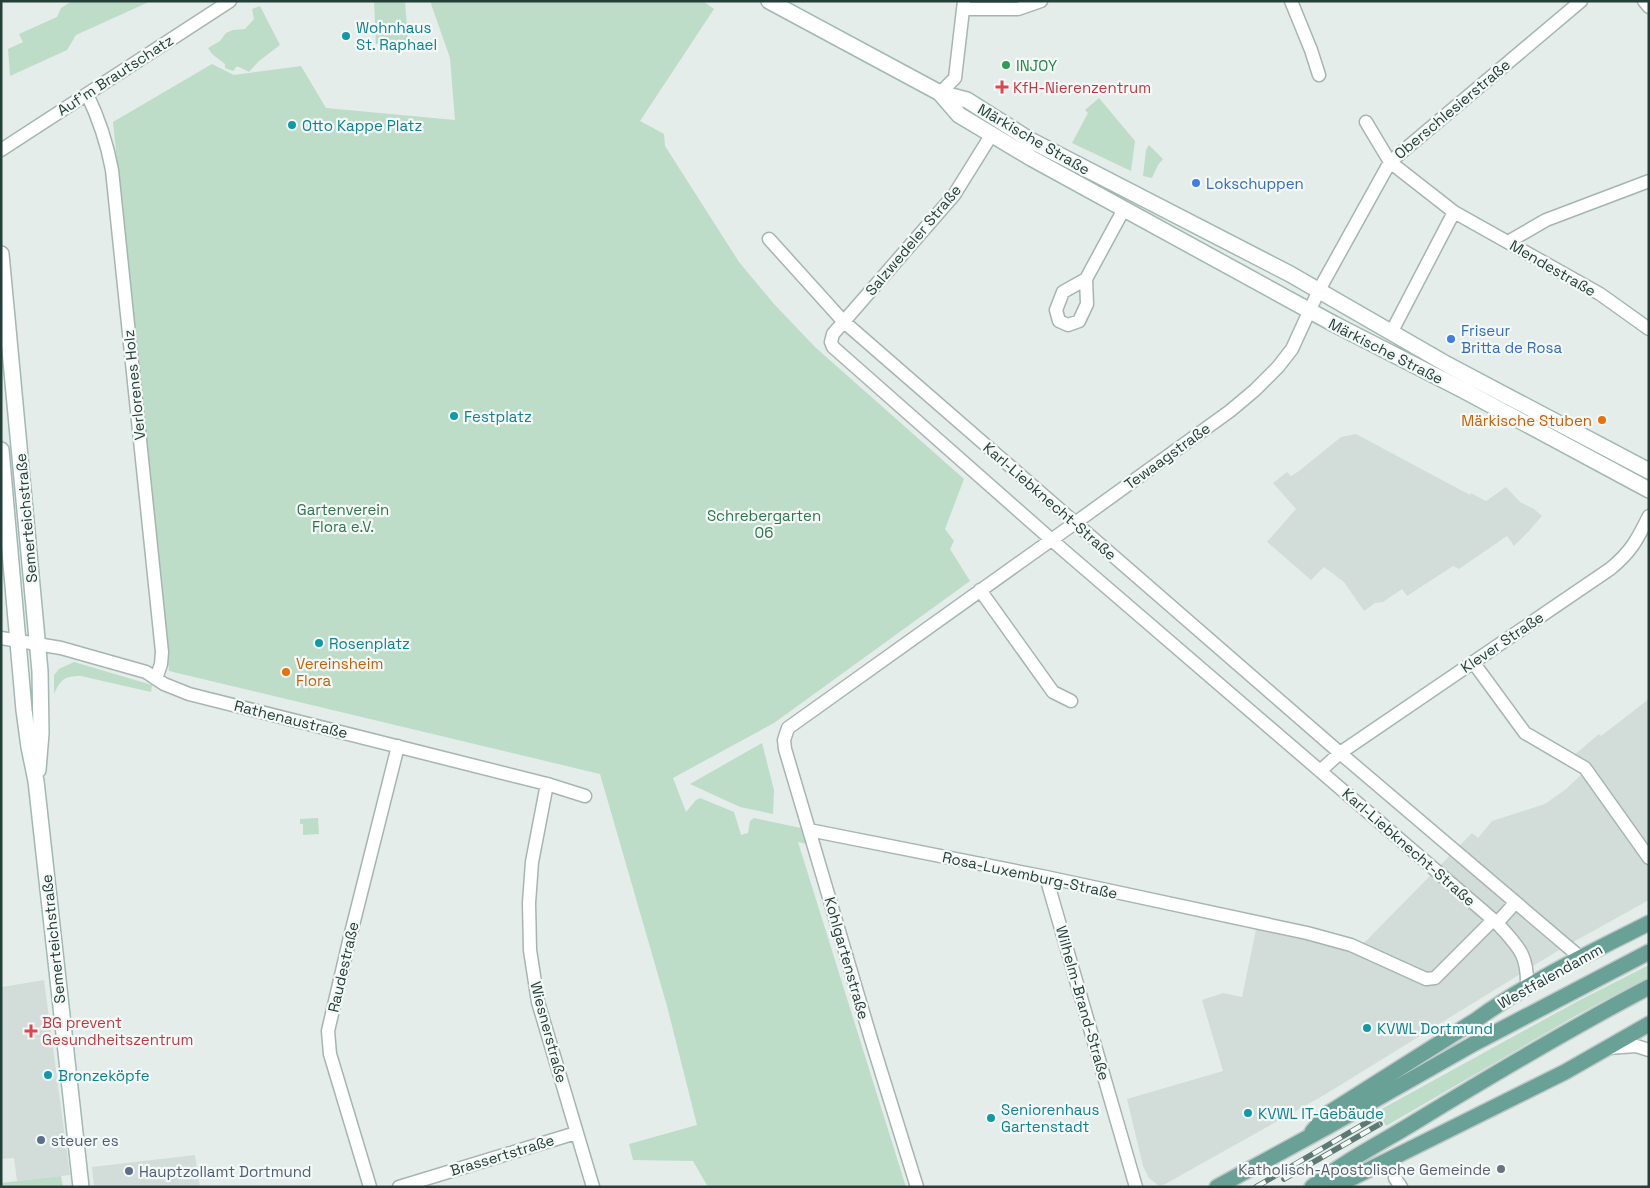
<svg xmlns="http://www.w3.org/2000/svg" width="1650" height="1188" font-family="'Space Grotesk',sans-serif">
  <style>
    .built { fill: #d2ddd9 }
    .green { fill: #bdddc8 }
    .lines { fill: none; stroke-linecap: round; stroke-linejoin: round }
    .street-casing { stroke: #a7b5b1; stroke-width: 15 }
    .secondary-casing { stroke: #a2b8b2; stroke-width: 18 }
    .primary-casing { stroke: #c2c9c8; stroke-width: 18 }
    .street { stroke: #fff; stroke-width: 12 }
    .secondary { stroke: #fff; stroke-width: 15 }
    .primary { stroke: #6aa197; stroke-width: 15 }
    .rail-casing { stroke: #5e7974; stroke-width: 5.5 }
    .rail { stroke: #f4f9f7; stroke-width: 4; stroke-dasharray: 11; stroke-linecap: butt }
    .culture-dot { fill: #0f9aa8; stroke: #f4f9f7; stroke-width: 2 }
    .leisure-dot { fill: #2e9e5b; stroke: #f4f9f7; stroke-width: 2 }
    .health-dot { fill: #e0444e; stroke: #f4f9f7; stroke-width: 2 }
    .shop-dot { fill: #3f7fe0; stroke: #f4f9f7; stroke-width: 2 }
    .food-dot { fill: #e8710a; stroke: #f4f9f7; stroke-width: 2 }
    .service-dot { fill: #5c6f8a; stroke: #f4f9f7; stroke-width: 2 }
    .worship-dot { fill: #6b7280; stroke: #f4f9f7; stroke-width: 2 }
    .labels { text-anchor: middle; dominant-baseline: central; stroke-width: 4.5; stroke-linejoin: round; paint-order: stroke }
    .culture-label { font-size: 15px; fill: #0d838f; stroke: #f4f9f7; text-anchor: start }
    .leisure-label { font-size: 15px; fill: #27864d; stroke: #f4f9f7; text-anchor: start }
    .street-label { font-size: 15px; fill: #243e39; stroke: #f4f9f7 }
    .health-label { font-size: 15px; fill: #be3a42; stroke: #f4f9f7; text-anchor: start }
    .shop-label { font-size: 15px; fill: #366cbe; stroke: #f4f9f7; text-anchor: start }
    .food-label { font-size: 15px; fill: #c56008; stroke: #f4f9f7; text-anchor: end }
    .park-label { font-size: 15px; fill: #2f744e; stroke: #f4f9f7 }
    .service-label { font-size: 15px; fill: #4e5e75; stroke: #f4f9f7; text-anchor: start }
    .worship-label { font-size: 15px; fill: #5b616d; stroke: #f4f9f7; text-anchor: end }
  </style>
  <rect width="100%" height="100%" fill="#e4ede9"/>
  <path class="built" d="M1356 434 1470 495 1471 493 1486 501 1506 487 1520 502 1534 509 1542 516 1529 531 1514 546 1507 536 1459 569 1453 566 1407 596 1402 589 1383 602 1375 603 1364 611 1344 582 1324 567 1311 580 1267 542 1296 509 1273 483 1287 472 1291 476 1299 471 1341 437Z
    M1649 699V900L1559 950 1326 1094 1160 1187 1149 1178 1143 1166 1127 1099 1223 1071 1202 1000 1223 993 1242 997 1259 915 1364 943 1472 833 1478 838 1492 821 1545 804 1566 789 1584 772 1573 756 1599 734 1601 736Z
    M44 980 70 1175 17 1181 14 1158 1 1159V984L2 987Z
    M195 1155 200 1187H94L92 1167Z"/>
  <path class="green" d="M72 1H151L76 35 67 50 10 76 8 49 23 42 19 34 57 17 61 8Z
    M374 1H405L408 42 376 44Z
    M430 1H703L714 9 640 121 664 134 665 146 739 262 774 304 815 347 964 479 945 529 954 541 950 549 970 581 774 723 673 778 686 812 696 800 700 798 734 812 741 835 748 833 750 821 754 818 801 828 807 844 798 842 906 1187H708L693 1161 633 1160 629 1144 697 1125 667 1006 600 774 169 671 113 122 212 64 234 75 301 66 326 108 455 120 450 58Z
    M260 6 280 45 259 61 249 72 237 66 233 71 225 68V64L212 54 208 48 220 41 226 33 233 30 245 29 254 19 252 9Z
    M1099 98 1135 141 1131 171 1072 143 1088 113 1085 110Z
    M1149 145 1163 159 1158 165 1152 178 1143 176 1146 150Z
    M74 662 152 685 151 692 81 676C64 676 61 679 54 694V675L59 669Z
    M762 743 774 790 773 814 740 807 690 784Z
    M318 818 319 834 303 835V824H300V819Z
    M1649 965V977L1577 1015 1386 1126 1378 1111 1578 1001Z
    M61 1176 63 1187H1V1183Z"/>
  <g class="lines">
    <defs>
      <path id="street" d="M1291 1 1311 50 1319 75
        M1644 1 1649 7
        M964 9H1018L1041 1
        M940 93 955 78 964 1
        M87 94C99 119 107 143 112 170L162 652 161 664 156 679
        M1366 122 1390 162 1454 212 1600 294 1649 329
        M992 134 954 195 833 334 831 342 833 347 1062 549 1497 923C1518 947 1528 953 1527 987
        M1 150 230 1
        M769 239 843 321 1340 753 1581 958
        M1508 242 1546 220 1649 181
        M1086 279 1063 292 1056 310 1059 321 1068 325 1079 321 1087 304 1086 279 1124 209
        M1391 333 1454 212
        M980 590 1053 692 1071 701
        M1 638 61 648 146 672 164 684 189 694 547 784 585 796
        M1473 662 1525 733 1585 768 1649 858
        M1320 771 1340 753 1610 569C1631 552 1637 540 1649 516
        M547 784 532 862 529 903 530 950 538 1002 593 1187
        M809 830 1046 877 1307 933 1351 945 1426 979 1435 978 1493 920
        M1046 877 1136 1187
        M1497 923 1515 903
        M1608 1048 1636 1046 1649 1050
        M1395 1178 1401 1187
        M370 1187 330 1054 328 1031 350 937 398 746
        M399 1187 576 1133
        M917 1187 871 1039 785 749 784 740 788 728 1075 523 1230 411 1255 390 1278 367 1292 349 1319 290 1390 162 1581 1"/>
      <path id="secondary" d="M769 1 940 93 967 100 1030 140 1290 274 1448 365 1649 471
        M940 93 959 115 1031 158 1334 324 1463 390 1649 490
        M1 254 40 671 41 733 38 770
        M1 450 24 710 29 747 36 781 81 1187"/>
      <path id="primary" d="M1312 1132 1327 1114 1476 1020C1530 981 1590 953 1649 923
        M1217 1187 1329 1126 1475 1043 1649 952
        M1312 1187C1343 1162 1381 1143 1415 1122 1492 1075 1569 1029 1649 987
        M1334 1187 1565 1072 1649 1024"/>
    </defs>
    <use href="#street" class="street-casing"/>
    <use href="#secondary" class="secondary-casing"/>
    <use href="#primary" class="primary-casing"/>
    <use href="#street" class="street"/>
    <use href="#secondary" class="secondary"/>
    <use href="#primary" class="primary"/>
    <defs>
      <path id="rail" d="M1284 1179 1380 1124
        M1256 1187 1376 1117"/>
    </defs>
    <use href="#rail" class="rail-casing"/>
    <use href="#rail" class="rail"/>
  </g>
  <g class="culture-dot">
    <circle cx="346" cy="36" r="5"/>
    <circle cx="292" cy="125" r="5"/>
    <circle cx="454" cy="416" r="5"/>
    <circle cx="319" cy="643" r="5"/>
    <circle cx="1367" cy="1028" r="5"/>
    <circle cx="48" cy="1075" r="5"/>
    <circle cx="1248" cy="1113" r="5"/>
    <circle cx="991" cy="1118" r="5"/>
  </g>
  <circle class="leisure-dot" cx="1006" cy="65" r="5"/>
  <g class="health-dot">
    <path d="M999.5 79.5h5v5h5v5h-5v5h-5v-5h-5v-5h5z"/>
    <path d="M28.5 1023.5h5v5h5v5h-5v5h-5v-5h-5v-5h5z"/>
  </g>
  <g class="shop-dot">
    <circle cx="1196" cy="183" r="5"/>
    <circle cx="1451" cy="339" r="5"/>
  </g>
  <g class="food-dot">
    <circle cx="1602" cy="420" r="5"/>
    <circle cx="286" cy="672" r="5"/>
  </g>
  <g class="service-dot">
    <circle cx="41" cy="1140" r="5"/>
    <circle cx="129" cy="1171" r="5"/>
  </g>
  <circle class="worship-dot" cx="1501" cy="1169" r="5"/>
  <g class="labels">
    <g class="culture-label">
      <text x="356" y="27">Wohnhaus<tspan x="356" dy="17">St. Raphael</tspan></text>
      <text x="302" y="125">Otto Kappe Platz</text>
      <text x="464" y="416">Festplatz</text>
      <text x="329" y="643">Rosenplatz</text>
      <text x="1377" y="1028">KVWL Dortmund</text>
      <text x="58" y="1075">Bronzeköpfe</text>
      <text x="1001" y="1109">Seniorenhaus<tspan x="1001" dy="17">Gartenstadt</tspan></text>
      <text x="1258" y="1113">KVWL IT-Gebäude</text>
    </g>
    <g class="leisure-label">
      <text x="1016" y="65">INJOY</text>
    </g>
    <g class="street-label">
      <text transform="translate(115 75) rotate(-33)">Auf'm Brautschatz</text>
      <text transform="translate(1452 109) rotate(-40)">Oberschlesierstraße</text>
      <text transform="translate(1034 139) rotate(30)">Märkische Straße</text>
      <text transform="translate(913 240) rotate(-50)">Salzwedeler Straße</text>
      <text transform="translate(1553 268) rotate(30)">Mendestraße</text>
      <text transform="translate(1386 351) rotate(27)">Märkische Straße</text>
      <text transform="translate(134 385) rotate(-96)">Verlorenes Holz</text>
      <text transform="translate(1167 456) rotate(-36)">Tewaagstraße</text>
      <text transform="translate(1050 501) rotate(41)">Karl-Liebknecht-Straße</text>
      <text transform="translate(26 518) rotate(-95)">Semerteichstraße</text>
      <text transform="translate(1502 642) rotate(-34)">Klever Straße</text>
      <text transform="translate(291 719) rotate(14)">Rathenaustraße</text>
      <text transform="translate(1409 847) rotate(41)">Karl-Liebknecht-Straße</text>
      <text transform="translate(1030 875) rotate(12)">Rosa-Luxemburg-Straße</text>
      <text transform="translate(53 939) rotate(-96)">Semerteichstraße</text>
      <text transform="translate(847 958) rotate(74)">Kohlgartenstraße</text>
      <text transform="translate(343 967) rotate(-77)">Raudestraße</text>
      <text transform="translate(1550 976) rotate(-29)">Westfalendamm</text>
      <text transform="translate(1083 1003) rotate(74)">Wilhelm-Brand-Straße</text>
      <text transform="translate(549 1032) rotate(75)">Wiesnerstraße</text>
      <text transform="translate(502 1155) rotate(-17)">Brassertstraße</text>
    </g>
    <g class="health-label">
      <text x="1013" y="87">KfH-Nierenzentrum</text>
      <text x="42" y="1022">BG prevent<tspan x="42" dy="17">Gesundheitszentrum</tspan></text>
    </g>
    <g class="shop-label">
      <text x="1206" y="183">Lokschuppen</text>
      <text x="1461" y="330">Friseur<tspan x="1461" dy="17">Britta de Rosa</tspan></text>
    </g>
    <g class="food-label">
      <text x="1592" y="420">Märkische Stuben</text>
      <text x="296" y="663" text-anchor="start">Vereinsheim<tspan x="296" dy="17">Flora</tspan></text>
    </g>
    <g class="park-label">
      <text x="343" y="509">Gartenverein<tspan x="343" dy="17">Flora e.V.</tspan></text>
      <text x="764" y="515">Schrebergarten<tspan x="764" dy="17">06</tspan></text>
    </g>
    <g class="service-label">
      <text x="51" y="1140">steuer es</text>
      <text x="139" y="1171">Hauptzollamt Dortmund</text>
    </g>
    <g class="worship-label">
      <text x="1491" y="1169">Katholisch-Apostolische Gemeinde</text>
    </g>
  </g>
  <rect width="1650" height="1188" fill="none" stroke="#243e39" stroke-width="5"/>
</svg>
